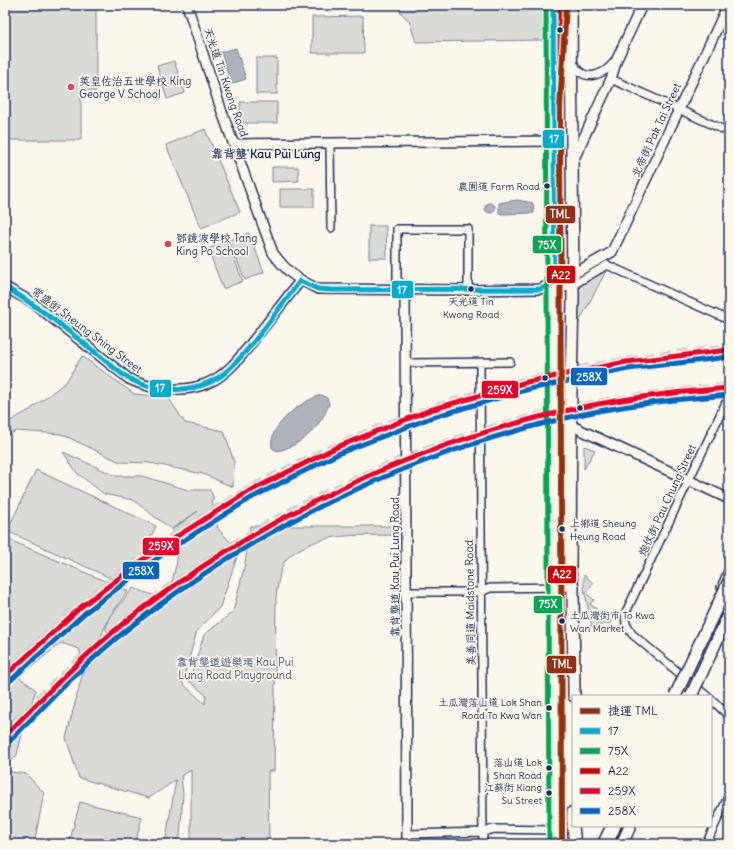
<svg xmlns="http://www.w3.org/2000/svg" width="734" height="849" font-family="Delius,'LXGW WenKai TC',sans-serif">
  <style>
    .green { fill: #dadad7; stroke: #7a849a }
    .water { fill: #afb3bb; stroke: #747e96 }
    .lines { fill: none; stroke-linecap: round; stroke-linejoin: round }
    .trunk-tunnel { stroke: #cecfd0; stroke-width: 11; stroke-dasharray: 11 5.5; stroke-linecap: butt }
    .minor-casing { stroke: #1b2f5e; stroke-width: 10 }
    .tertiary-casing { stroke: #1b2f5e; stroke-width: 12 }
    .primary-casing { stroke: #1b2f5e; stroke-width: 14 }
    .trunk-casing { stroke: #1b2f5e; stroke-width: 14 }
    .minor { stroke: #fbf7ec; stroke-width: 7 }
    .tertiary { stroke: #fbf7ec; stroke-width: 9 }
    .primary { stroke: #fbf7ec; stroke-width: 11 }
    .trunk { stroke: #fbf7ec; stroke-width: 11 }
    .trunk-bridge-casing { stroke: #1b2f5e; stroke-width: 14; stroke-linecap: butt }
    .trunk-bridge { stroke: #fbf7ec; stroke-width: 11 }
    .bus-1-casing { stroke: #fbf7ec; stroke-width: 8 }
    .bus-2-casing { stroke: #fbf7ec; stroke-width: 8 }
    .bus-3-casing { stroke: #fbf7ec; stroke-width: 8 }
    .bus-4-casing { stroke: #fbf7ec; stroke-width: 8 }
    .bus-5-casing { stroke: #fbf7ec; stroke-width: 8 }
    .bus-1 { stroke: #00a9ce; stroke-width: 5 }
    .bus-2 { stroke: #00a651; stroke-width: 5 }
    .bus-3 { stroke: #c00; stroke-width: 5 }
    .bus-4 { stroke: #e4002b; stroke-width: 5 }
    .bus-5 { stroke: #0065bd; stroke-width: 5 }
    .metro-1-casing { stroke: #fbf7ec; stroke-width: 9 }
    .metro-1 { stroke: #923011; stroke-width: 6 }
    .bus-dot { fill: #1b2f5e; stroke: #fbf7ec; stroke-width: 1.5 }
    .poi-dot { fill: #d1495b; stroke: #fbf7ec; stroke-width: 1.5 }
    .labels { text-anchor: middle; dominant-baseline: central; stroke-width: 3.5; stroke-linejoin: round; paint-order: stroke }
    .bus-label { font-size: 10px; fill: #1b2f5e; stroke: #fbf7ec; text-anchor: end }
    .poi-label { font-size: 11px; fill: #1b2f5e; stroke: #fbf7ec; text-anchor: start }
    .street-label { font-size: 11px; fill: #1b2f5e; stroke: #fbf7ec }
    .park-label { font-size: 11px; fill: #415176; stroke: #fbf7ec }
    .neighbourhood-label { font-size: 12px; font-weight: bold; fill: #1b2f5e; stroke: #fbf7ec }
    .line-badge { stroke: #fbf7ec; stroke-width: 1.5 }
    .badge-label { font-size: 11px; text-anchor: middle; font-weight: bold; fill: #fff }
  </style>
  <rect width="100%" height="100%" fill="#fbf7ec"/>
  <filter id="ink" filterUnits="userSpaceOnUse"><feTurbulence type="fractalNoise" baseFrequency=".025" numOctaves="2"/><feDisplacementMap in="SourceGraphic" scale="8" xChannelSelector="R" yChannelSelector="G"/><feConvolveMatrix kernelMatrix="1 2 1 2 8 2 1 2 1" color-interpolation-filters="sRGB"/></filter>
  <g filter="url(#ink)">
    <path class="green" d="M5 5H96V91H81V140H5Z
      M400 5H543V40L416 42 409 21 400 12Z
      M363 16 364 53H312V17Z
      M256 58H277V94H256Z
      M174 61 185 93 167 99 157 66Z
      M240 102H277V123H241Z
      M205 129 240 212 201 228 166 145Z
      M272 167H298L299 181 272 182Z
      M280 189H314V207H280Z
      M369 226H386L387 258H369Z
      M249 233 264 272 245 280 229 240Z
      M227 241 243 281 223 289 208 249Z
      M607 269 574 332 576 285Z
      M82 356 134 394 168 397 185 423 224 431 234 462 233 487 203 474 150 463 120 462 61 434 16 431 5 437V424L31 409 66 382Z
      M584 446 595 450 584 469Z
      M63 452 116 476H142L188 490H210L214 499 212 501 218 529 239 551 220 607 197 631 182 683 205 704 206 695 189 681 204 635 233 612 245 564 250 526H398L395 535C362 536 331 532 302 548 296 551 289 555 285 561 279 571 278 585 276 596L274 771H268L269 844H191V770L181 776 183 794 180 837 175 841 165 844 176 780 149 798 79 778 66 738 82 676 109 644 106 628 111 616 133 588 167 600 177 562 172 530 198 511 171 529 133 500 104 494 77 473Z
      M36 470 156 526 128 586 7 531Z
      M5 538 128 591 110 616 86 669 79 649 61 643 19 677 36 690 26 718 17 755 5 767Z
      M584 575 593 583 586 593 594 600 590 604 609 619 612 615 611 623 592 627 584 589Z
      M5 771 26 774 44 793 35 839 38 844H5Z
      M80 802 142 817 135 844H69Z"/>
    <path class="water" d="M236 48 246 79 231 84 221 52Z
      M517 200 533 203 534 213 499 214V203Z
      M485 208a5 5 0 1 1 10 0a5 5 0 1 1-10 0Z
      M322 395 327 398 329 404C321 427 301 446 277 451L272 448C267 426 303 399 322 395Z"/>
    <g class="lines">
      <path class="trunk-tunnel" d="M5 676C203 479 452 371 729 350
        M5 736C150 574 357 455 569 410 622 399 675 392 729 388"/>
      <defs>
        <path id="minor" d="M573 62C583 84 603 76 615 61
          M611 79 729 132
          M330 143 331 228
          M607 265 729 320
          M573 285 607 265
          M405 290 397 279V229H468V290
          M405 363 510 362
          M480 363 483 844
          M721 587 729 569
          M407 592H481L490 588 573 587
          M707 696 632 634 626 624 625 614 729 396
          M711 699 729 716
          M407 834 483 832 494 829 556 830
          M601 844 608 830
          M706 844 729 795"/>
        <path id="tertiary" d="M187 5 222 112 273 253C288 273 295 278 318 289L468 290 540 289 573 274 612 252 728 5
          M234 144 554 141
          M572 163 611 79 617 59 642 5
          M5 287 32 302 129 379C154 391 189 394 214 380 232 370 244 352 257 336 271 318 286 299 300 281
          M549 288 555 289 573 285
          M405 290 407 844
          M570 425 729 499"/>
        <path id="primary" d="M553 5 556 844
          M571 5 573 298 571 388 570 573 573 587 574 696
          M573 812V822
          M573 826 575 844"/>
        <path id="trunk" d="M607 844 615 826
          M622 844 630 826"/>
      </defs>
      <use href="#minor" class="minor-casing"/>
      <use href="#tertiary" class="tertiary-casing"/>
      <use href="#primary" class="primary-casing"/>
      <use href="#trunk" class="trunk-casing"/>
      <use href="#minor" class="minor"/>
      <use href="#tertiary" class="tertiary"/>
      <use href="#primary" class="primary"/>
      <use href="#trunk" class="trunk"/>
      <defs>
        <path id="trunk-bridge" d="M675 696 729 581
          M691 696 729 614"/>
      </defs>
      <use href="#trunk-bridge" class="trunk-bridge-casing"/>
      <use href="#trunk-bridge" class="trunk-bridge"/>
      <defs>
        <path id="bus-1" d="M300 281 318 289 332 290 540 289 555 283 553 5
          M5 287C38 306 66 329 96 353 107 361 118 373 130 379 159 395 202 393 227 371 253 347 278 309 300 281"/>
        <path id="bus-2" d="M546 5 549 844"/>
        <path id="bus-3" d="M560 5 563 844"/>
        <path id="bus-4" d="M5 676 82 606 163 545 248 492 337 447 430 410 527 382 626 362 729 350
          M5 736C43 697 82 657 125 622 256 520 407 446 569 410 622 398 676 392 729 388"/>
        <path id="bus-5" d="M10 681 86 612 167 551 251 498 340 453 433 417 529 389 628 369 729 357
          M10 741C48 702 86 662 129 628 259 525 410 454 570 417 622 405 676 399 729 395"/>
      </defs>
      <use href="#bus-1" class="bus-1-casing"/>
      <use href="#bus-2" class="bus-2-casing"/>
      <use href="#bus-3" class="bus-3-casing"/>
      <use href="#bus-4" class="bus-4-casing"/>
      <use href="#bus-5" class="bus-5-casing"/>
      <use href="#bus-1" class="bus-1"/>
      <use href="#bus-2" class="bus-2"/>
      <use href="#bus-3" class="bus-3"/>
      <use href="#bus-4" class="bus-4"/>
      <use href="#bus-5" class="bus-5"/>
      <defs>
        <path id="metro-1" d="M562 844 560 108 566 5"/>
      </defs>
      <use href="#metro-1" class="metro-1-casing"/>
      <use href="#metro-1" class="metro-1"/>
    </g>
  </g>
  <g class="bus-dot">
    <circle cx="560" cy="30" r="3.5"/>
    <circle cx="547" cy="186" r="3.5"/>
    <circle cx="471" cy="289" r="3.5"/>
    <circle cx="545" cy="378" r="3.5"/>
    <circle cx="580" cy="408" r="3.5"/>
    <circle cx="562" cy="529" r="3.5"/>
    <circle cx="562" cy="621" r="3.5"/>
    <circle cx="549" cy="708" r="3.5"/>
    <circle cx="549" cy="768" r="3.5"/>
    <circle cx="549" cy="793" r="3.5"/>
  </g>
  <g class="poi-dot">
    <circle cx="71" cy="87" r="4"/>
    <circle cx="168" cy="244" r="4"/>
  </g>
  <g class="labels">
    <g class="bus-label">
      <text x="540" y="186">農圃道 Farm Road</text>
      <text x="471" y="301" text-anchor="middle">天光道 Tin<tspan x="471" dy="13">Kwong Road</tspan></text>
      <text x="570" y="523" text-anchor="start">上鄉道 Sheung<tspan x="570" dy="13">Heung Road</tspan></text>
      <text x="570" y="615" text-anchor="start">土瓜灣街市 To Kwa<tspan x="570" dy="13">Wan Market</tspan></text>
      <text x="542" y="702">土瓜灣落山道 Lok Shan<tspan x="542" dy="13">Road To Kwa Wan</tspan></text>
      <text x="542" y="762">落山道 Lok<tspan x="542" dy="13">Shan Road</tspan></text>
      <text x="542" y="787">江蘇街 Kiang<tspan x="542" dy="13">Su Street</tspan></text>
    </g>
    <g class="poi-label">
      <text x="79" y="81">英皇佐治五世學校 King<tspan x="79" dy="13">George V School</tspan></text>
      <text x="176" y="238">鄧鏡波學校 Tang<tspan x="176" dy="13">King Po School</tspan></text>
    </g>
    <g class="street-label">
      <text transform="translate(226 82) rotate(71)">天光道 Tin Kwong Road</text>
      <text transform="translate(656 130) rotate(-65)">北帝街 Pak Tai Street</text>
      <text transform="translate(87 330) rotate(37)">常盛街 Sheung Shing Street</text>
      <text transform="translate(667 500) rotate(-65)">炮仗街 Pau Chung Street</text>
      <text transform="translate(395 567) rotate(-90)">靠背壟道 Kau Pui Lung Road</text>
      <text transform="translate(470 603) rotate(-91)">美善同道 Maidstone Road</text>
    </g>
    <g class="park-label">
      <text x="235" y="662">靠背壟道遊樂場 Kau Pui<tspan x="235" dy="13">Lung Road Playground</tspan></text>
    </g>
    <g class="neighbourhood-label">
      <text x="266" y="153">靠背壟 Kau Pui Lung</text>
    </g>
  </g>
  <g class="line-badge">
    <rect x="542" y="129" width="23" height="20" rx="4" fill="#00a9ce"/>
    <rect x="545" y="205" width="31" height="19" rx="4" fill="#923011"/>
    <rect x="532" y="235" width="30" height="19" rx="4" fill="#00a651"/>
    <rect x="546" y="265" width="30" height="19" rx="4" fill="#c00"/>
    <rect x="391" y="280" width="23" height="19" rx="4" fill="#00a9ce"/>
    <rect x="570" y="367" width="38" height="19" rx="4" fill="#0065bd"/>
    <rect x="149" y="379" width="23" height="19" rx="4" fill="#00a9ce"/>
    <rect x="481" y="380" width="38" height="19" rx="4" fill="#e4002b"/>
    <rect x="142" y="537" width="38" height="19" rx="4" fill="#e4002b"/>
    <rect x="122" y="561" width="38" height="19" rx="4" fill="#0065bd"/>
    <rect x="547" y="565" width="30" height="19" rx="4" fill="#c00"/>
    <rect x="533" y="595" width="30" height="19" rx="4" fill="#00a651"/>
    <rect x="546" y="655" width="31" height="19" rx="4" fill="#923011"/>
  </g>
  <g class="badge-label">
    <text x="554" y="143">17</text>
    <text x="560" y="218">TML</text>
    <text x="547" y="249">75X</text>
    <text x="561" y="279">A22</text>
    <text x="402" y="294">17</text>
    <text x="589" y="381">258X</text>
    <text x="160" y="392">17</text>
    <text x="500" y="394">259X</text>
    <text x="161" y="550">259X</text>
    <text x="141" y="575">258X</text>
    <text x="562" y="578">A22</text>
    <text x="548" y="608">75X</text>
    <text x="562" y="668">TML</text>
  </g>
  <rect width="734" height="849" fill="none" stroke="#fbf7ec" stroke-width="20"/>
  <rect x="10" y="10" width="714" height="829" fill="none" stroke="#1b2f5e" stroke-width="1.5" filter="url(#ink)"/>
  <rect x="572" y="695" width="140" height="132" fill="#fbf7ec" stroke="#a1a7b3"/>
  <rect x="580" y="708" width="20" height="6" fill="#923011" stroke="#a1a7b3"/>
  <text x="608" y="715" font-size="12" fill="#1b2f5e">捷運 TML</text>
  <rect x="580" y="728" width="20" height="6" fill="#00a9ce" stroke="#a1a7b3"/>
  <text x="608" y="735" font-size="12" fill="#1b2f5e">17</text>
  <rect x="580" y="748" width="20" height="6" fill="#00a651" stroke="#a1a7b3"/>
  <text x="608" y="755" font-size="12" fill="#1b2f5e">75X</text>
  <rect x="580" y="768" width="20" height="6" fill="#cc0000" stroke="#a1a7b3"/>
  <text x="608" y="775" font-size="12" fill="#1b2f5e">A22</text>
  <rect x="580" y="788" width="20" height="6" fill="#e4002b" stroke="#a1a7b3"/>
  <text x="608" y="795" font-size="12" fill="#1b2f5e">259X</text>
  <rect x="580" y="808" width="20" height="6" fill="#0065bd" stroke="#a1a7b3"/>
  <text x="608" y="815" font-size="12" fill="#1b2f5e">258X</text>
</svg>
